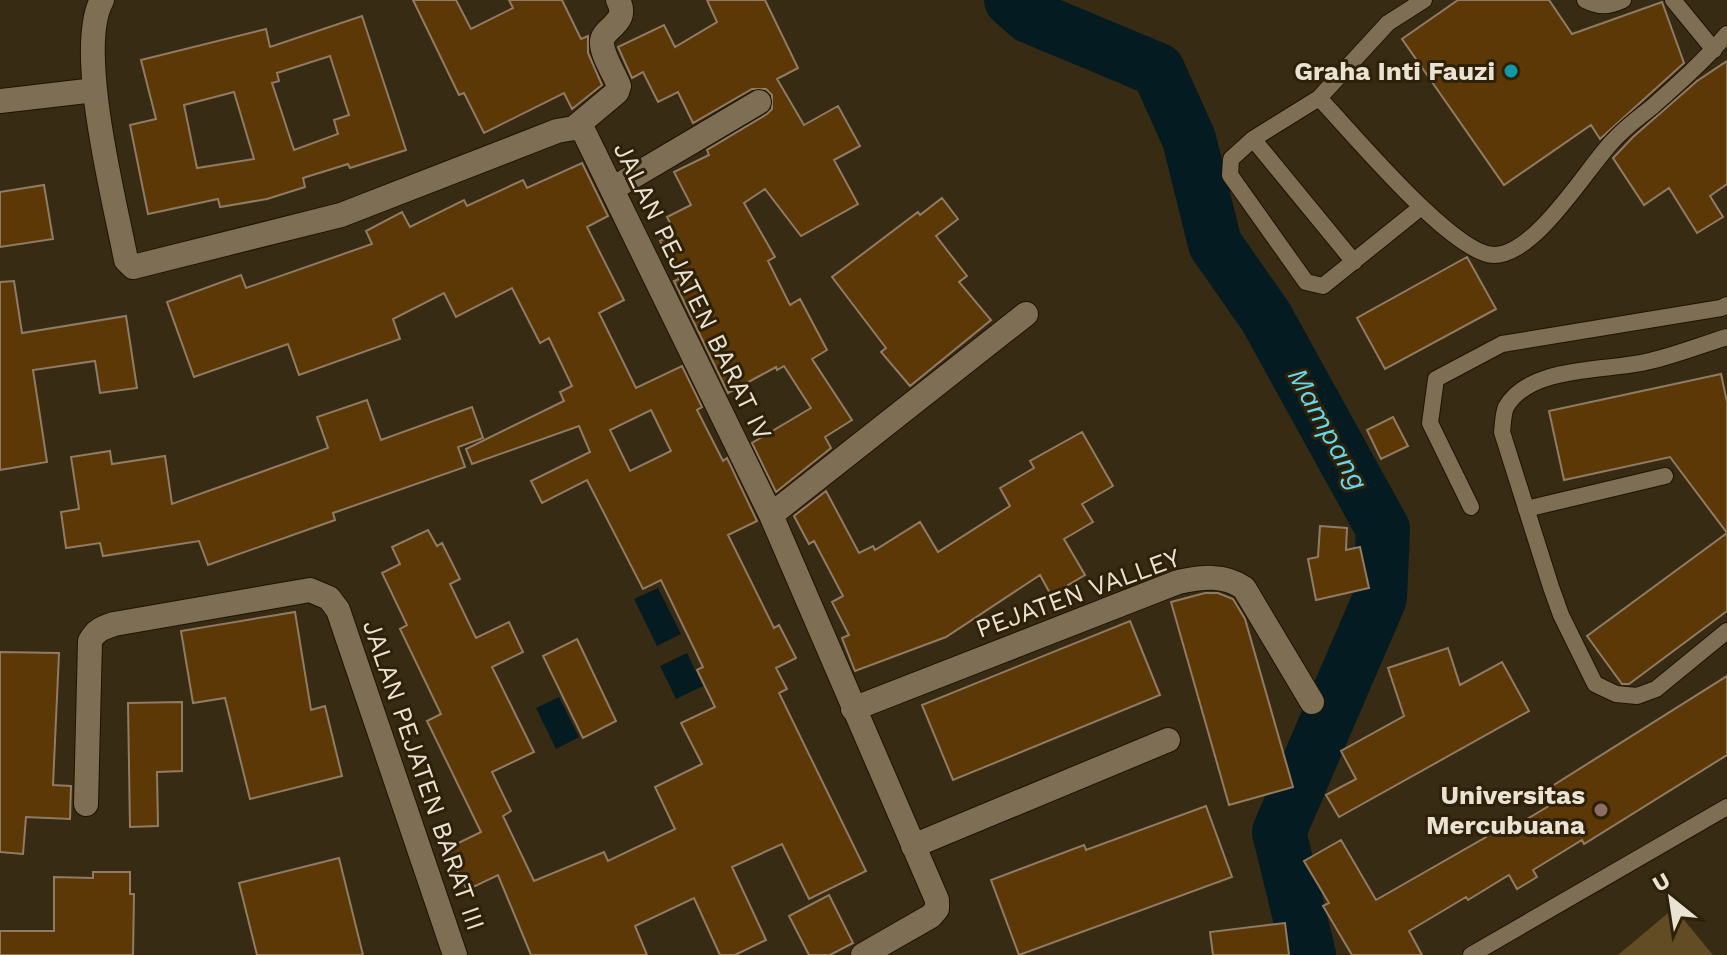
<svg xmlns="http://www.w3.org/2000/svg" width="1727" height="955" font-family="'Work Sans',sans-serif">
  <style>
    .green { fill: #624c23 }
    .water { fill: #041c21 }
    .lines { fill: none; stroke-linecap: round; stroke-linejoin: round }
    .river { stroke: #041c21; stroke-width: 54 }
    .building { fill: #5c3806; stroke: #907b64; stroke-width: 2; fill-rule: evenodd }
    .service-casing { stroke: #1f1300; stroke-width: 18 }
    .minor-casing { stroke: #1f1300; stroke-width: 26 }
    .service { stroke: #7d6e54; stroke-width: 16 }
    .minor { stroke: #7d6e54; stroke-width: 24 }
    .culture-dot { fill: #0f9aa8; stroke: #2e2108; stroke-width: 3 }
    .education-dot { fill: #8d6e63; stroke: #2e2108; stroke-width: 3 }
    .labels { text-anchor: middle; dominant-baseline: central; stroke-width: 6; stroke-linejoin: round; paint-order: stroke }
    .poi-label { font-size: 26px; font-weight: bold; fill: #eae2d3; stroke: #2e2108; text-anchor: end }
    .street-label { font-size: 26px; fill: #eae2d3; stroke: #2e2108 }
    .water-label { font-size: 28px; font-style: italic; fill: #63d8ee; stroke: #2e2108 }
  </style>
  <rect width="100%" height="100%" fill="#382b13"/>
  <path class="green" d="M1674 908 1713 955H1618Z"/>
  <path class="water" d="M658 588 681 634 657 646 634 599Z
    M687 653 703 686 676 699 660 666Z
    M559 697 579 737 556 749 536 708Z"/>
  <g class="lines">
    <path class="river" d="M1011 0 1029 16 1158 70 1189 139 1215 244 1266 317 1383 529 1380 598 1279 832 1309 955"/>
  </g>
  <path class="building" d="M413 0H456L471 29 513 8 509 0H562L581 39 588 36V53L602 85 572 109 564 93 484 133 464 93 459 95Z
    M707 0H765L798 68 777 79 804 125 838 106 860 146 834 160 858 204 801 236 765 189 744 203 775 257 768 261 790 305 800 299 827 350 812 359 852 420 825 437 831 448 776 492 752 443 811 408 784 366 777 370 776 367 728 393 674 281 679 279 660 241 675 233 667 217 691 205 674 172 709 155 707 150 767 114 772 109V95L766 89H752L693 123 678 92 658 102 643 72 632 78 618 47 664 25 675 47 717 22Z
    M1458 0H1549L1572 34 1662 2 1684 63 1600 139 1591 125 1504 185 1402 39Z
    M362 16 406 150 350 168 348 164 303 178 305 187 267 199 220 207 218 199 148 214 130 125 156 119 141 60 266 29 270 47ZM330 56 349 115 334 120 338 134 294 150 272 83 279 81 277 73ZM234 92 254 159 197 168 184 105Z
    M1727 61V184L1710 196 1723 217 1697 233 1669 188 1644 205 1613 158 1633 137 1697 81Z
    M582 163 608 216 587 227 624 300 599 313 636 388 682 366 702 407 697 410 723 461 727 458 757 521 728 535 774 628 779 625 796 658 776 668 787 689 779 693 866 871 809 899 782 844 732 867 766 940 735 955H720L694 898 635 926 647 955H531L498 875 467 890 446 849 481 832 427 721 441 714 400 629 407 625 382 573 400 564 392 547 428 530 437 546 442 543 460 579 450 584 476 638 509 622 523 652 492 667 534 752 492 772 511 811 503 816 534 881 604 852 608 861 675 829 655 787 702 764 681 723 715 707 697 670 703 667 661 580 643 589 587 480 542 503 531 481 590 452 579 426 472 464 466 449 564 401 560 392 572 386 549 338 540 343 512 288 456 317 444 293 393 319 400 339 299 375 288 344 194 377 167 302 241 275 246 288 372 244 366 231 402 212 410 227 464 200 467 206 523 180 527 188ZM651 410 671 451 630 471 610 430Z
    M44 185 53 239 0 247V192Z
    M942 198 958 219 936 236 967 276 959 282 991 320 910 386 881 352 886 348 832 277 918 212 920 215Z
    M1467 257 1496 309 1385 369 1357 318Z
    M14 281 22 333 126 316 137 388 100 393 95 361 33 370 47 462 0 470V282Z
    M1721 374 1727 402V611L1629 684H1622L1587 636 1727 533 1670 457 1564 480 1549 411Z
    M367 400 381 440 472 407 483 438 458 447 465 467 333 513 335 520 208 565 199 541 103 556 100 543 66 548 61 512 79 509 71 457 110 451 112 464 165 456 172 504 328 448 317 417Z
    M1393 417 1408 446 1381 459 1367 430Z
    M1082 432 1113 486 1082 504 1093 522 1064 539 1085 575 1051 595 1040 575 946 637 855 671 842 638 849 635 832 602 843 596 814 541 809 544 794 516 826 491 859 553 873 546 875 550 920 522 938 552 1010 506 1000 488 1034 468 1030 461Z
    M1320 526 1347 528 1346 550 1360 547 1369 588 1316 600 1308 559 1318 557Z
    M1205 593H1218L1233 599 1245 619 1293 787 1229 805 1171 602Z
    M295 612 311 710 325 706 342 776 250 799 225 698 193 703 181 631Z
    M1130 621 1160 695 953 780 922 705Z
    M577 639 616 721 583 738 543 656Z
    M1448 648 1460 685 1502 662 1529 711 1339 817 1326 795 1356 779 1341 751 1404 716 1388 668Z
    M0 652 59 653 53 785 71 786 70 819 26 817 23 854 0 852Z
    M1727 676V755L1584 844 1582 840 1533 870 1537 877 1517 889 1509 875 1468 900 1466 897 1409 931 1422 955H1352L1323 906 1329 903 1304 861 1341 840 1376 900 1486 837 1485 835 1505 822 1509 830 1557 801 1549 788Z
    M182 702V771L157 772 158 826 130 827 128 703Z
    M1206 806 1232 877 1019 955 991 880 1084 845 1086 850Z
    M339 858 363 955H257L239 883Z
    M93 872H130V894H134L133 955H0V931H54V877L93 878Z
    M829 895 853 943 830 955H809L789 916Z
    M1285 923 1289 955H1213L1210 932Z"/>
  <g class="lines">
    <defs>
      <path id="service" d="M1424 0 1388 23 1319 98C1350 130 1453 255 1494 255 1535 255 1585 171 1611 143 1623 129 1638 118 1652 107 1678 84 1704 61 1727 34
        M1585 0C1599 7 1608 7 1623 0
        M1673 0 1714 50
        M1319 98 1253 139 1231 159 1230 175 1306 282 1323 286 1420 208
        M1253 139 1354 262
        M1727 337C1701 345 1676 355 1650 361 1609 372 1531 364 1506 407 1503 414 1503 424 1502 432L1551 587 1561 615 1595 684 1616 694 1637 696 1656 689 1727 631
        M1471 507 1430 423 1436 379 1502 344 1721 308 1727 305
        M1526 509 1665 476
        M1471 955 1727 807"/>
      <path id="minor" d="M102 0C75 48 115 202 126 260L133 267 341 215 557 131 574 128 583 130 771 515 937 900V909L931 916 863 955
        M0 101 95 90
        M574 128 617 92 619 86C614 73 603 57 602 44 600 27 631 25 618 0
        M612 189 759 102
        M771 515 1026 314
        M853 709 1178 582C1202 577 1224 574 1244 588L1312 702
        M86 804 90 641C96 630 102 628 114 624L310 590 329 598 338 610 455 955
        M913 846 1168 740"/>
    </defs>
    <use href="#service" class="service-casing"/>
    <use href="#minor" class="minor-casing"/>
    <use href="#service" class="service"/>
    <use href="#minor" class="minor"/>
  </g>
  <circle class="culture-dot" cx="1511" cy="71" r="8"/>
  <circle class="education-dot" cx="1601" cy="810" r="8"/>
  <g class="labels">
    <g class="poi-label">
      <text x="1495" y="71">Graha Inti Fauzi</text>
      <text x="1585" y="795">Universitas<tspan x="1585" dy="30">Mercubuana</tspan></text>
    </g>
    <g class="street-label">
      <text transform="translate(693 291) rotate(64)">JALAN PEJATEN BARAT IV</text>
      <text transform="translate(1078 593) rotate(-20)">PEJATEN VALLEY</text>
      <text transform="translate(424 775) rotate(71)">JALAN PEJATEN BARAT III</text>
    </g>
    <g class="water-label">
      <text transform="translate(1328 429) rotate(61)">Mampang</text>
    </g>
  </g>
  <g transform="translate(1671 899) rotate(330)" stroke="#2e2108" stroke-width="6" paint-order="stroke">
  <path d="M0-6L14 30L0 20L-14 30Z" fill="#eae2d3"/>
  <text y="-12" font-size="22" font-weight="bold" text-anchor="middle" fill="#eae2d3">U</text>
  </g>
</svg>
